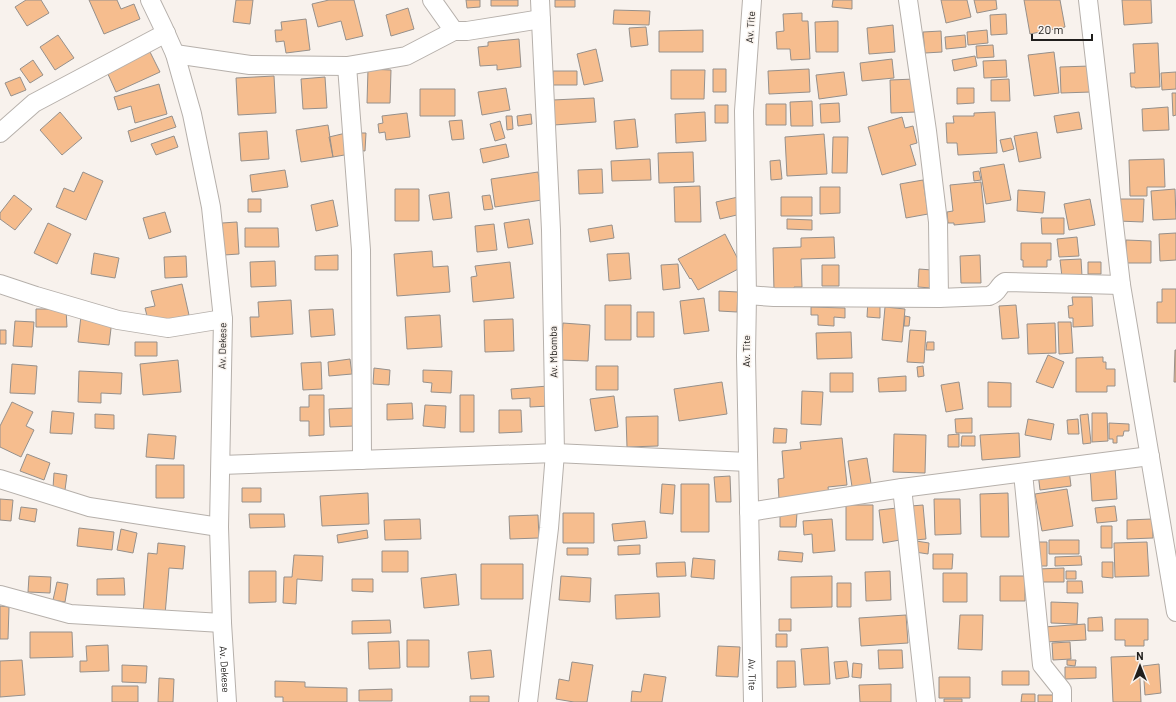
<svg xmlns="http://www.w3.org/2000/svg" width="1176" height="702" font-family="Barlow,sans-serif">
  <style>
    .building { fill: #f6bd8e; stroke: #96908b }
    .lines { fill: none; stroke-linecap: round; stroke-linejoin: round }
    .minor-casing { stroke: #b6b0ab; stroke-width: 20 }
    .minor { stroke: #fff; stroke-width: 18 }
    .labels { text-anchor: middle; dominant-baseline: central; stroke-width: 3; stroke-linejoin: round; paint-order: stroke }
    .street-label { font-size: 10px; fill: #201e1c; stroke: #f8f2ed }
  </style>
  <rect width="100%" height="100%" fill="#f8f2ed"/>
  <path class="building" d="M26 0H41L49 13 27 26 15 7Z
    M89 0H117L121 9 134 4 140 19 104 34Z
    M236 0H253L250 24 233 22Z
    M329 0H354L363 36 346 40 341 21 318 27 312 4Z
    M466 0H480V7L467 8Z
    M491 0H518V6H491Z
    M555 0H575V7H555Z
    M833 0H852V9L832 7Z
    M941 0H967L971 17 946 23Z
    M974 0H996L997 9 977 13Z
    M1024 0H1060L1065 27 1030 34Z
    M1122 0H1151L1152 23 1124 25Z
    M408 8 414 29 391 36 386 15Z
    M614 10 650 11 649 25 613 24Z
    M802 13V21H808L810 59 791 60 790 49H777L776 32 784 31 783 14Z
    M1006 14 1007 34 991 35 990 15Z
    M306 19 310 50 286 53 284 41 276 42 275 30H282L281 22Z
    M838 21V52H816L815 22Z
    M893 25 895 52 869 54 867 28Z
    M646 27 648 45 631 47 629 28Z
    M703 30V52H659V31Z
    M987 30 988 43 968 45 967 32Z
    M941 31 942 52 925 53 923 32Z
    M58 35 74 58 55 70 40 47Z
    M965 35 966 47 946 49 945 37Z
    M519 39 521 67 497 70V65L480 66 478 47 488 46V42Z
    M1158 43 1160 87 1135 88V87H1131L1130 73H1135L1133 44Z
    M993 45 994 57 977 58 976 46Z
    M596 49 603 81 584 85 577 54Z
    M150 52 160 72 116 92 107 72Z
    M1054 52 1059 93 1034 96 1028 55Z
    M975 56 977 66 954 71 952 60Z
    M892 59 894 78 862 81 860 63Z
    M33 60 43 75 30 83 20 69Z
    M1006 60 1007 77 984 78 983 61Z
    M1090 66 1091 92 1061 93 1060 67Z
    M368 69 391 70 390 103H367Z
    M713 69H726V92H713Z
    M809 69 810 92 769 94 768 71Z
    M671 70H705L704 99H671Z
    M553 71H577V85H553Z
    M844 72 847 95 819 99 816 75Z
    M1176 72V89L1162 90 1161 73Z
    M274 76 276 113 238 115 236 78Z
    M20 77 26 90 11 96 5 83Z
    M325 77 327 108 303 109 301 79Z
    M915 79 916 112 891 113 890 80Z
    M1009 79 1010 101H991V80Z
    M159 84 167 114 135 123 131 106 118 110 114 97Z
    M506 88 510 110 482 115 478 92Z
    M957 88H974V103L957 104Z
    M420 89H455V116H420Z
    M1172 93H1176V115L1173 116Z
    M594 98 596 122 554 125 553 100Z
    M812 101 813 126H791L790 102Z
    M839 103 840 122 821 123 820 104Z
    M766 104H786V125H766Z
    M715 105H728V123H715Z
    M1168 107 1169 130 1143 131 1142 109Z
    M60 112 82 138 62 155 40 130Z
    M705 112 706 141 676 143 675 114Z
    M995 112 997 153 958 155 957 143H947L946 123H954L953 116H974V113Z
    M1079 112 1082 129 1057 133 1054 116Z
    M407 113 410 137 386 140 385 132 379 133 378 124 383 123 382 116Z
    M531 114 532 124 518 126 517 116Z
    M172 116 176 127 131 142 128 131Z
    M506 116H512L513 129 507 130Z
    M902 117 905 128 913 126 917 143 910 145 916 165 882 175 868 127Z
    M635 119 638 147 616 149 614 121Z
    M462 120 464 139 452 140 449 121Z
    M500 121 505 138 495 141 490 124Z
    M328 125 333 157 301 162 296 130Z
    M267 131 269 159 241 161 239 133Z
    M1037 132 1041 158 1019 162 1014 136Z
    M346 133 350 154 333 157 329 137Z
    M356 133H366L365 151 355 150Z
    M824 134 827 174 787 176 785 137Z
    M174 136 178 147 156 155 151 144Z
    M833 137H848L847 173H832Z
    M1011 138 1014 149 1003 152 1000 140Z
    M506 144 509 157 483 163 480 149Z
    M693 152 694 182 659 183 658 153Z
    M650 159 651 180 612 181 611 161Z
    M1164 159 1165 187H1147V196H1130L1129 160Z
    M780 160 782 179 771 180 770 161Z
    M1004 164 1011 200 986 204 980 168Z
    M602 169 603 193 579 194 578 170Z
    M285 170 288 187 252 192 250 175Z
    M979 171 981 180 974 181 973 172Z
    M83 172 103 181 86 220 56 207 64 188 74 192Z
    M538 172 542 200 495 207 491 179Z
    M923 180 928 214 906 218 900 184Z
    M981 182 985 222 954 225V223H948L947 212 953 211 950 185Z
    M700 186 701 222H675L674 187Z
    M820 187H840V213L820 214Z
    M395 189H419V221H395Z
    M1175 189 1176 219 1153 220 1151 191Z
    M1018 190 1045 192 1043 213 1017 211Z
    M449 192 452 218 433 220 429 195Z
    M14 195 32 209 15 230 0 219V213Z
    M490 195 493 209 484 210 482 196Z
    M738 197 741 214 720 219 716 202Z
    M781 197H812V216H781Z
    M248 199H261V212H248Z
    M1090 199 1095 225 1069 230 1064 204Z
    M1119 199H1144L1143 222 1118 221Z
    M333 200 338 226 316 231 311 205Z
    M165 212 171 232 149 239 143 218Z
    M1041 218H1064V234H1042Z
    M529 219 533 244 508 248 504 223Z
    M787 219 812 220V230L787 229Z
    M237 222 239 254 224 255 222 223Z
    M48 223 71 234 57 264 34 253Z
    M494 224 497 250 477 252 475 226Z
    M612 225 614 238 590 242 588 229Z
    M245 228H278L279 247H245Z
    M1176 233V260L1160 261 1159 234Z
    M725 234 742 267 698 290 691 278 690 279 678 259Z
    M834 237 835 258 801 259 802 287H794V290L774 291 773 248 801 247V238Z
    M1077 237 1079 256 1059 257 1057 239Z
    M1126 240 1151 241V263H1126Z
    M1021 243H1051V260H1047V267H1023V260H1021Z
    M432 251 433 267 448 266 450 292 397 296 394 254Z
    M94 253 119 258 115 278 91 274Z
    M629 253 631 279 609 281 607 254Z
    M338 255V270H315V256Z
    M980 255 981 283H961L960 256Z
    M186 256 187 277 165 278 164 257Z
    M1081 259 1082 276 1062 277 1060 260Z
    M275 261 276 286 251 287 250 262Z
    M510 262 514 298 473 302 471 277 477 276 475 266Z
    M1088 262H1101V274H1088Z
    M678 264 680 288 663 290 661 265Z
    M822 265H839V286H822Z
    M919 269 932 270 931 288 918 287Z
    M182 284 189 315 149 324 145 308 155 306 151 291Z
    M1162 289H1176V323H1157V302H1162Z
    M719 291 738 292 737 312 719 311Z
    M1072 297H1092L1093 326 1073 327V318H1069L1068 306 1073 305Z
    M704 298 709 331 684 334 680 301Z
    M291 300 293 334 251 337 250 317H259L258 302Z
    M868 300H880V318L867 317Z
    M605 305H631V340H605Z
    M1016 305 1019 338 1002 339 999 306Z
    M811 307 845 308V318L834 317V326L818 325V315H811Z
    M885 307 905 309 902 342 882 340Z
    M36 309H66L67 327H36Z
    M333 309 335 335 311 337 309 310Z
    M637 312H654V337H637Z
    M440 315 442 347 407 349 405 317Z
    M81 316 112 320 109 345 78 342Z
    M905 316 910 317 909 326H904Z
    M513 319 514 351 485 352 484 320Z
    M15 321 34 322 32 347 13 346Z
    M1058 322H1071L1073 353 1059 354Z
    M563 323 590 325 588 361 560 360Z
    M1055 323 1056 353 1028 354 1027 324Z
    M0 330H6V344H0Z
    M910 330 926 331 924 363 907 362Z
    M851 332 852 358 817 359 816 333Z
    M135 342H157V356H135Z
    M927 342H934V350H926Z
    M1175 350H1176V382H1174Z
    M1048 355 1064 362 1053 388 1036 382Z
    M1103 357V362H1106V369H1115V386H1107V392H1076V358Z
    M350 359 352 374 329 376 328 362Z
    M178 360 181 392 143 395 140 364Z
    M321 362 322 389 303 390 301 363Z
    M12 364 37 366 35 394 10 393Z
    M596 366H618V390H596Z
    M923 366 924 376 918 377 917 367Z
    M374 368 390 370 389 385 373 384Z
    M423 370 452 371 451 393 431 392 432 383 423 382Z
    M79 371 122 373 121 394 101 393V403L78 402Z
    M830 373H853V392H830Z
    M906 376V391L879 392 878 378Z
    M722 382 727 414 679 421 674 389Z
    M959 382 963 409 946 412 941 385Z
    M988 382 1011 383V407H988Z
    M548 386 549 406 530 407V398L512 399 511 389Z
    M802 391 823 392 821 425 801 424Z
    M309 395H324V435L309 436V421H300V407H309Z
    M460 395H474V432H460Z
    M614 396 618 427 595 431 590 399Z
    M12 402 33 412 26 426 34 430 21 457 0 447V426Z
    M412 403 413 419 387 420V404Z
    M425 405 446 406 445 428 423 426Z
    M353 408 354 426 330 427 329 409Z
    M499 410H521L522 432 499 433Z
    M52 411 74 413 72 434 50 433Z
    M1092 413H1107L1108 441 1092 442Z
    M95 414 114 415V429L95 428Z
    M1088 414 1091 443 1083 444 1080 415Z
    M658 416V446L627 447 626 417Z
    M972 418V433H956L955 419Z
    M1028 419 1054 424 1051 440 1025 435Z
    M1078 419 1079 434H1068L1067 420Z
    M1109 423 1129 424V431H1124L1123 436H1117V443H1113V439H1109Z
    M774 428 787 429 786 443H773Z
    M1019 433 1020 457 982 460 980 435Z
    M148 434 176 436 174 459 146 457Z
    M894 434 926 435 925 473 893 472Z
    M959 434V447H948V435Z
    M962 436H975V446H961Z
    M842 438 847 485 828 487 829 495 779 500 778 479 784 478 782 451 801 449 800 442Z
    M27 454 50 463 44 480 20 471Z
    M867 458 872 490 853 493 848 461Z
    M156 465H184V498H156Z
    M1115 466 1117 499 1092 501 1090 467Z
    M1069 470 1071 486 1040 490 1038 473Z
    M54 473 67 475 65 490 53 488Z
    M730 476 731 502H716L714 477Z
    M662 484 675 485 673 514 660 513Z
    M681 484H709V532H681Z
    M242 488H261V502H242Z
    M1067 489 1073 526 1042 531 1035 494Z
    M368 493 369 524 322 526 320 496Z
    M1008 493 1009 537H981L980 494Z
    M0 499 13 500 11 521 0 520Z
    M934 499H960L961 534 935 535Z
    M846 505H873V540H846Z
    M923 505 926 539 915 540 911 506Z
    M1115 506 1117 521 1097 523 1095 508Z
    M21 507 37 509 35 522 19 519Z
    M897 508 900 540 883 543 879 510Z
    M780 512 797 513 796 527H780Z
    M563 513H594V543H563Z
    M249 514H284L285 527 250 528Z
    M538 515 539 538 510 539 509 516Z
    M420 519 421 539 385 540 384 520Z
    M832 519 835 551 813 553 812 534 804 535 803 521Z
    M1152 519 1153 538 1127 539V520Z
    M645 521 647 538 614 541 612 524Z
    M1101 526H1112V548H1101Z
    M79 528 114 532 112 550 77 546Z
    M121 529 137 533 133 553 117 550Z
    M367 530 368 538 338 543 337 535Z
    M1049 540H1079V554H1049Z
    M916 541 929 543 928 554 915 552Z
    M1037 542H1047V566H1038Z
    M1147 542 1149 576 1115 577 1114 543Z
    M158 543 185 546 183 569 169 568 165 615 143 613 148 553 157 554Z
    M640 545V554L618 555V546Z
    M567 548H588V555H567Z
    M382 551H408V572H382Z
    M779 551 803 553 802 562 778 560Z
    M933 554H953L952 569H933Z
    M294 555 323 556 322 581 297 579 296 604 283 603 284 577H292Z
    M1081 556 1082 565 1055 566V557Z
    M693 558 715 560 714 579 691 577Z
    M685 562 686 576 657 577 656 563Z
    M1102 562H1113V578L1102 577Z
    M481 564H523V599H481Z
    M1064 568V582H1038V569Z
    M249 571H276V602L249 603Z
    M890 571 891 600 866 601 865 572Z
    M1066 571H1076V579H1066Z
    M943 573H967V602H943Z
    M456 574 459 605 424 608 421 578Z
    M29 576 51 577 50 593 28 592Z
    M561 576 591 578 590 602 559 600Z
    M832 576V607L791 608V577Z
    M1000 576H1025V601H1000Z
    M124 578 125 595H97V579Z
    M352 579H373V592L352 591Z
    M1067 581H1082L1083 593H1067Z
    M57 582 68 584 65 602 53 600Z
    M837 583H851V607H837Z
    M659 593 660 617 616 619 615 595Z
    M1051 602 1078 603 1077 624 1051 623Z
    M0 606 9 607 8 639H0Z
    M906 615 908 643 861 646 859 618Z
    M960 615H983L982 650 958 649Z
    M1102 617 1103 631H1088V618Z
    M779 619H791V631H779Z
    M1115 619H1148V640H1144V646H1125V640H1115Z
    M390 620 391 633 352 634V621Z
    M1085 624 1086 640 1045 642 1044 627Z
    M30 632H72L73 657 30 658Z
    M776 634H787V647H776Z
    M407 640H429V667H407Z
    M399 641 400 668 369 669 368 642Z
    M1070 642 1071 659 1053 660 1052 643Z
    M108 645 109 671 80 672V661H87L86 646Z
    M718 646 740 647 738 677 716 676Z
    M828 647 830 684 804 685 801 649Z
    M491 650 494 677 471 679 468 652Z
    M878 650H902L903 668 879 669Z
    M1139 656 1141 702H1113L1111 657Z
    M22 660 25 695 0 697V661Z
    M1067 660H1076L1075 666 1067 665Z
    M777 661H795L796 687 777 688Z
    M847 661 849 677 836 679 834 662Z
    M572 662 593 665 587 702H574L556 699 559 679 569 681Z
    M853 663 862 664 861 678 852 677Z
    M1159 664 1161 693 1145 695 1143 666Z
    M122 665 147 666 146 683 122 682Z
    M1065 667H1096V678L1065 679Z
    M1002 671H1029V685H1002Z
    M644 674 666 677 662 702H631L632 691 641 692Z
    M939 677H970V698H939Z
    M159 678 174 679 173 702H158Z
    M275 681 305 682V687L347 688V702H283V697H275Z
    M891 684V702H860L859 685Z
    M112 686H138V702H112Z
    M392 689V701H359V690Z
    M1022 694H1035V702H1021Z
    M1038 695H1055V702H1038Z
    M470 696H489V702H470Z
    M944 699H962V702H944Z"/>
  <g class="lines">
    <defs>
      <g id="minor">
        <path id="s1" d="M150 0 163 27 175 54 192 114 211 207 223 319 219 527 222 623 227 702"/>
        <path d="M432 0 454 31"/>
        <path id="s2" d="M752 0 744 111 747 295 746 356 753 702"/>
        <path d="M908 0 927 131 938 222 939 298"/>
        <path d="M1088 0 1121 285 1176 612"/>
        <path d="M175 54 250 65 347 66 406 56 454 31H467L541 19"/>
        <path d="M347 66 361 250 362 460"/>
        <path d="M0 133 34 103 166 33"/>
        <path d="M0 284 36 296 118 320 168 328 223 319"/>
        <path d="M747 295 774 297 939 298 989 296C1000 292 997 286 1005 282L1121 285"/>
        <path d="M221 465 555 453 748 462"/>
        <path d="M1023 473 1042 665 1062 690V702"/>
        <path d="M0 479 89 507 219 527"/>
        <path d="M902 488 926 702"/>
        <path d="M749 512 902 488 1150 456"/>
        <path d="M0 595 70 614 222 623"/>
        <path d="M528 702 549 528 555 453 551 230 540 0"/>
      </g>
    </defs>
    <use href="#minor" class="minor-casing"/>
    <use href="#minor" class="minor"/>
  </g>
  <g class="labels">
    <g class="street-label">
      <text transform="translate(750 27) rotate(-86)">Av. Tite</text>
      <text transform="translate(222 346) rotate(-89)">Av. Dekese</text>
      <text transform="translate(746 351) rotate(-90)">Av. Tite</text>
      <text transform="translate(553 352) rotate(-91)">Av. Mbomba</text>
      <text stroke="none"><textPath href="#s1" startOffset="680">Av. Dekese</textPath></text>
      <text stroke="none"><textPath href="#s2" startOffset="675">Av. Tite</textPath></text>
    </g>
  </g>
  <g transform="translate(1140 666)" stroke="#f8f2ed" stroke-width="3" paint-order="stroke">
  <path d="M0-3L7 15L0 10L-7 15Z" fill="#201e1c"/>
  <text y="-6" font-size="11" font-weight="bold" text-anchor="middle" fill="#201e1c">N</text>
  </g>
  <path d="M1032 34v6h60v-6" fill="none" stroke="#201e1c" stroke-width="2"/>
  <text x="1038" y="34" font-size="12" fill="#201e1c" stroke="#f8f2ed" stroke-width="3" paint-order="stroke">20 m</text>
</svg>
